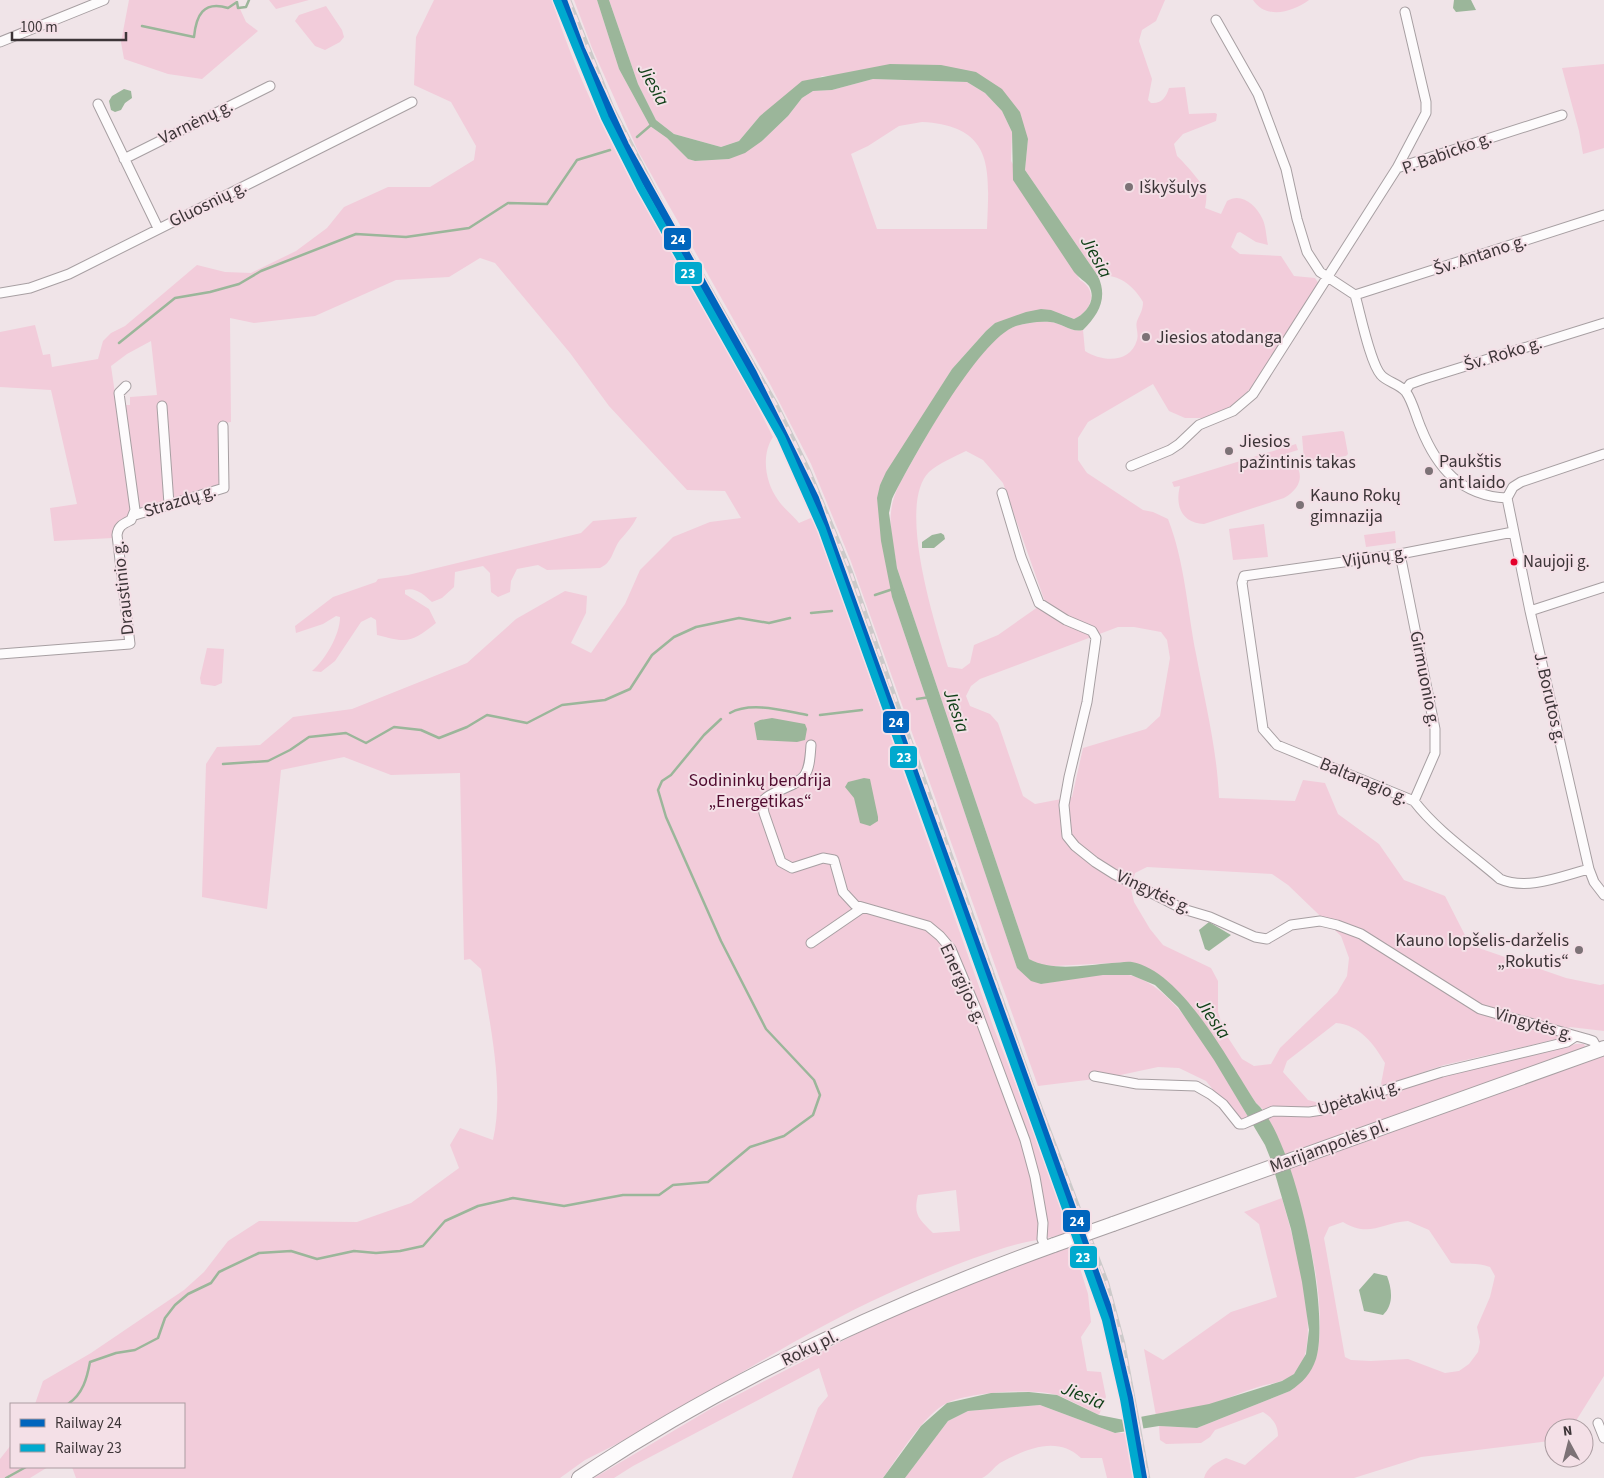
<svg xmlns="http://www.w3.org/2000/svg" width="1604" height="1478" font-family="'Source Sans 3',sans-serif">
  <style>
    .green { fill: #f2ccda; fill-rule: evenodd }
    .water { fill: #9bb69a }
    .pier { fill: #f0e4e8 }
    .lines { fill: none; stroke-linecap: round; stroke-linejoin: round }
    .stream { stroke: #9bb69a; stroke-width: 2.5 }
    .street-casing { stroke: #a79fa2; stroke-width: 11 }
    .primary-casing { stroke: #a79fa2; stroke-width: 16 }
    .street { stroke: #fdfbfc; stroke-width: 9 }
    .primary { stroke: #fdfbfc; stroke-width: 14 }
    .rail-casing { stroke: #cccaca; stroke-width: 4.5 }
    .rail { stroke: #f4e0e7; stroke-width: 2.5; stroke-dasharray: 8; stroke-linecap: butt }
    .primary-bridge-casing { stroke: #a79fa2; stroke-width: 16; stroke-linecap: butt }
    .primary-bridge { stroke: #fdfbfc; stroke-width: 14 }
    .rail-1-casing { stroke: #f4e0e7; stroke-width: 11 }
    .rail-2-casing { stroke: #f4e0e7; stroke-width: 11 }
    .rail-1 { stroke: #0065bd; stroke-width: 8 }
    .rail-2 { stroke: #00a9ce; stroke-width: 8 }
    .poi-dot { fill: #7c7276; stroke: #f4e0e7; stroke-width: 2 }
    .bus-dot { fill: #e4002b; stroke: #f4e0e7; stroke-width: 2 }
    .labels { text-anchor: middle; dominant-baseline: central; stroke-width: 4; stroke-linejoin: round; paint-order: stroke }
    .bus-label { font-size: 17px; fill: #3d3538; stroke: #f4e0e7; text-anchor: start }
    .street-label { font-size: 18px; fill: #3d3538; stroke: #f4e0e7 }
    .poi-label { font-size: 18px; fill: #3d3538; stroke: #f4e0e7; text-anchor: start }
    .park-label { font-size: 18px; fill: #500b2f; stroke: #f4e0e7 }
    .water-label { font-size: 19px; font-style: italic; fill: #104018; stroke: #f4e0e7 }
    .line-badge { stroke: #f4e0e7; stroke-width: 2 }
    .badge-label { font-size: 14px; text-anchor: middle; font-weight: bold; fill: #fff }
  </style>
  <rect width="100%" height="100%" fill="#f0e4e8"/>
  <path class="green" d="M129 0H236L246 22 258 31 202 79 168 74 124 59 121 42Z
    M269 0H309L276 9Z
    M434 0H552C601 156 701 291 773 437 761 455 765 482 778 500 783 508 793 515 799 523L813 517 993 1026 1073 1231C1051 1239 1029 1240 1007 1247 966 1260 926 1276 887 1294 782 1342 688 1410 585 1460L560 1478H76L72 1467H184V1404H35L43 1381 91 1353 184 1290 204 1272 228 1241 259 1221 357 1222 411 1203 459 1168 450 1145 460 1128 493 1140C505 1088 489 1021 481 969L470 959 464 960 460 773 391 775 344 757 281 770 267 909 202 897 206 764 217 747 260 745 293 717 352 709 467 663 516 619 565 591 587 596 586 613 571 643 591 653 625 604 640 570 673 537 710 522 741 518 725 491 687 490 609 406 570 353 495 263 480 258 449 277 396 280 315 316 254 323 230 318 231 422 218 424 219 485 138 511 123 405H130V397L157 395 151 341 127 354 111 366 132 511C125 524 111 517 113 538L54 541 50 508 77 504 51 390 0 387V332L35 325 43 355 50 354 52 367 98 359 103 341 111 333 125 326 197 265 225 272 251 273 296 251 327 228 344 207 388 187H430L474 160 476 146 451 102 414 85 416 37ZM956 1190 960 1231 933 1233C919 1219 913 1215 918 1195Z
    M574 0H597L619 69 650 126 667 138 688 159 695 161 729 159 762 141 788 116 802 98 813 91 832 90 873 79 967 82 985 93 1002 111 1012 132 1011 161 1080 280C1099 291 1091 312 1074 319L1062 314 995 323 986 331 952 369 880 485 892 597 1017 968 1041 984C1067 980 1108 969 1133 976 1182 990 1223 1076 1249 1118L1245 1121 1237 1119 1206 1081 1179 1068 1158 1067 1111 1077 1038 1086 850 559 811 464 770 384 638 151 592 48ZM922 122C996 126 989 171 987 229H877L851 154 868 146 899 126Z
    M609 0H1165L1156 21 1142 30 1139 41 1152 79 1148 100 1151 103C1161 104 1166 98 1169 88L1185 87 1189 114 1215 113 1217 114 1216 121 1183 134 1174 144 1177 156C1182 160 1205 186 1206 192 1207 197 1206 203 1205 208L1221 214 1227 201C1241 192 1256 205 1262 218 1266 225 1266 236 1268 245L1256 242 1240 232 1237 233 1231 247 1240 254 1281 256 1294 276 1315 278 1319 284 1252 387 1232 406 1204 418H1185L1169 411 1153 384 1088 422 1078 438V460L1087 473 1143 510 1153 512 1168 519C1185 563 1187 608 1196 654 1205 702 1217 749 1219 798L1295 801 1303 780 1325 783 1338 814 1379 844 1404 880 1445 896 1470 945 1566 978 1600 985 1604 984V1031L1570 1027 1558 1039 1444 1065 1383 1086 1381 1084 1385 1063C1374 1044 1360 1025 1336 1023L1287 1061 1283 1072 1308 1100 1320 1103V1107H1284L1285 1115C1317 1123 1406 1085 1443 1076 1487 1064 1532 1056 1576 1044H1584L1586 1048 1285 1155 1265 1111 1256 1103 1191 1005 1132 962 1054 966 1041 965 1029 959 897 568C892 535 884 514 900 483 922 446 976 338 1016 326 1027 323 1039 321 1050 322 1062 323 1071 333 1083 330L1085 351C1102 362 1130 364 1137 340 1139 333 1135 327 1137 321 1140 314 1143 310 1143 302 1134 286 1118 273 1098 276L1025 170 1028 139 976 72 822 76 760 116 739 141 721 147 674 134 656 120 638 84ZM966 451 983 460 1003 483 1045 602 998 635 974 645 970 663 962 669 948 667C936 627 896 505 929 472 939 463 954 457 966 451ZM1118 627H1134L1161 632 1167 640 1170 658 1160 716 1146 729 1083 748 1072 797 1035 804 1023 796 998 723 990 714 970 706 966 696 971 686 980 679ZM1147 867 1272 874 1288 885 1341 936 1349 958 1347 976 1337 993 1280 1048 1271 1064 1254 1066 1242 1059 1225 1033 1218 1012V981L1211 968 1163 945 1150 929 1134 902 1131 889 1135 873Z
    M1253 0H1309C1293 12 1266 20 1253 0Z
    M326 6 342 30 344 37 340 42 325 50 315 46 295 21 299 15Z
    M1604 64V148L1583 154 1579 131 1562 68Z
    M1342 431 1344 432 1348 454 1346 456 1306 462 1304 460 1302 436Z
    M1296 444 1298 450 1285 454C1305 468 1305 486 1284 498L1204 524C1181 523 1175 505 1180 486L1174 487 1172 482Z
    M637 517C632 527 627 532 620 540 612 551 613 562 600 568L547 570 538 565 517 569 511 581 510 592 498 597 491 592 490 573 483 566 455 572 454 587 442 598 432 602C424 595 416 587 405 590V594L429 609 436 623C411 643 408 643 377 635L376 620 371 617 361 622 335 661 321 672 312 671C325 660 340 635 340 617L336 616 323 624 296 633 295 626 333 597 376 582 378 579 408 575 581 533 593 521Z
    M1264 524 1268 557 1233 560 1229 529Z
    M1395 531 1396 543 1366 547 1364 535Z
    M207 648 224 649 222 683 215 686 201 684 200 678Z
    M1604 1053V1376L1574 1424 1569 1428H1554V1438L1549 1441 1421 1457 1354 1478H1204C1207 1467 1216 1463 1226 1458L1245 1465 1278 1436C1278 1425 1273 1418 1263 1412L1215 1430 1210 1437 1201 1443 1166 1444 1160 1440 1159 1426 1197 1428 1290 1391C1302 1382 1313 1370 1317 1355 1328 1304 1306 1217 1288 1168ZM1408 1221 1429 1230 1451 1263C1464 1265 1477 1262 1490 1267L1495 1276 1490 1297 1477 1327 1480 1342 1478 1352 1469 1364 1459 1371 1445 1373 1408 1359 1371 1361 1351 1360 1345 1357 1324 1238 1329 1227 1343 1222C1370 1238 1380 1223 1408 1221Z
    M1282 1198C1292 1235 1327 1346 1294 1374 1284 1383 1270 1383 1258 1387 1241 1392 1225 1400 1208 1405 1191 1409 1173 1412 1156 1416L1144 1349 1163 1360 1231 1312 1277 1297 1259 1224 1244 1212Z
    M1073 1245 1088 1294 1091 1322 1081 1337 1087 1371 1101 1372 1106 1397 1099 1415C1086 1409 1071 1400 1057 1395 1033 1388 970 1392 947 1403 924 1414 898 1457 883 1478H792L818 1408 828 1396 819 1368 633 1466 614 1478H594L712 1408 862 1331 972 1281Z
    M1040 1405 1115 1433H1126L1134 1478H1107L1102 1458H1081C1057 1435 1026 1449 1000 1463 994 1467 989 1475 982 1478 974 1478 918 1478 905 1478L948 1421 968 1411Z
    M11 1445V1467H48L30 1478H0V1459Z"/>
  <path class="water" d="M597 0H609L638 84 656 120 674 134 721 147 739 141 760 116 802 81 890 64 941 65 976 72 1002 89 1020 112 1028 139 1025 170 1098 276C1108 298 1099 314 1083 330 1071 333 1062 323 1050 322 1039 321 1027 323 1016 326 979 338 911 461 892 499L889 513 897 568 1029 959C1053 972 1086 965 1112 963 1118 963 1126 961 1132 962 1182 971 1229 1062 1256 1103 1294 1136 1331 1310 1316 1359 1311 1374 1303 1382 1290 1391L1197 1428 1159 1426 1115 1433 1040 1405 968 1411 948 1421 905 1478H883L921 1426 947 1403 991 1393 1029 1392 1057 1395 1099 1415 1124 1420 1209 1404 1282 1381 1294 1374 1306 1354 1309 1330 1302 1282 1291 1229 1271 1160 1265 1145 1214 1060 1178 1007 1155 985 1131 975H1103L1041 984 1031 981 1017 968 892 597 881 541 877 498 880 485 886 472 952 369 986 331 995 323 1026 312 1041 309 1051 310 1074 319C1086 314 1097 300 1089 286 1085 281 1079 278 1074 272L1013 180 1012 132 1002 111 985 93 967 82 873 79 832 90 813 91 802 98 788 116 762 141 745 153 729 159 695 161 688 159 667 138 650 126 619 69Z
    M1454 0H1471L1476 10 1456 12 1453 8Z
    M124 89 131 91 132 98 125 103 121 110 115 112 111 110 109 101 112 96Z
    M941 533 944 535 945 539 934 548H922V542L932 535Z
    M772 718 805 724 807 729 805 740 797 742 757 740 754 723 760 720Z
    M864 778 870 779 878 817V821L870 826 860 823 854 798 845 787 848 782Z
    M1209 922 1231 935 1209 951 1205 949 1199 930Z
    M1374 1273 1387 1276C1392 1289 1394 1305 1383 1315L1364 1311 1359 1290Z"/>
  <path class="pier" d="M1141 1415 1144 1432 1127 1436 1123 1418Z"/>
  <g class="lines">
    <path class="stream" d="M142 26 194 37C196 16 203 0 228 8L237 2 238 8 246 7 249 0
      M637 137 651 125
      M119 343 175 298 210 292 239 284 261 271 356 234 406 237 469 228 508 203 547 204 577 160 610 150
      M875 595 893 589
      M811 613 832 611
      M917 699 930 697
      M730 713C751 701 785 711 807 715
      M820 715 862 710
      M223 764 268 761 290 750 309 737 346 733 366 743 394 727 421 730 439 738 467 727 487 715 527 723 562 705 605 700 630 689 652 655 674 637 696 627 739 618 769 623 790 618
      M68 1404C83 1394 87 1378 90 1362L116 1353 135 1350 158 1338 165 1318 175 1305 188 1294 211 1283 219 1272 259 1253 291 1251 317 1259 354 1251 376 1253 400 1251 423 1246 445 1221 478 1206 513 1198 564 1206 623 1195H659L673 1185 708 1182 750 1147 784 1136 813 1115 820 1095 814 1080 766 1029 721 941 666 817 658 790 662 781 671 775 704 735 721 719
      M6 1478 26 1467"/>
    <defs>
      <path id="street" d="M1216 20 1258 94 1286 169 1297 219 1307 252 1320 272 1355 295C1360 312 1370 363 1381 375 1387 382 1400 384 1406 392 1413 402 1416 417 1421 428 1437 468 1461 496 1507 498
        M0 42 104 0
        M98 104 158 228
        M124 159 270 86
        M1397 168 1426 113V102L1405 12
        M0 293 30 288 69 274 412 102
        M1355 295 1604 215
        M1405 391 1410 384 1424 379 1604 323
        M162 406 169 504
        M1131 466 1170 450 1179 444 1199 425 1233 411 1253 394 1397 168 1562 115
        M1002 493 1021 557 1039 603 1066 620 1092 631 1096 638 1087 702 1069 777 1064 805 1067 836 1075 846 1095 862 1114 874 1183 909 1210 917 1255 937 1267 939 1291 925 1320 921 1337 925 1361 934 1480 1009 1587 1039 1593 1041 1598 1050
        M1507 498 1530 611 1589 869 1594 882 1604 895
        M1507 498 1513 487 1521 482 1604 454
        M135 515 224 488 223 426
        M1513 532 1400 554 1244 576 1242 583 1263 729 1277 745 1414 801C1437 831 1471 854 1500 879 1527 891 1562 876 1589 869
        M1400 554 1435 729V753L1414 801
        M1530 611 1604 587
        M0 654 130 644 117 535C118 526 123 524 131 520L135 510 119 393 126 386
        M811 745C809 776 807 779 778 791 772 794 766 796 762 802L764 813 781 862 792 868 823 858 834 860 843 892 855 905 928 926 940 936 951 949 977 1011 1025 1140 1035 1177 1043 1223 1042 1239 1046 1248
        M811 943 862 908
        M1094 1076 1137 1084 1196 1086 1210 1094 1223 1104 1239 1124H1243L1273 1111 1309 1112 1322 1110 1442 1072 1567 1042 1576 1036
        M1598 1423 1604 1438"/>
      <path id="primary" d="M1113 1224 1604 1048
        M579 1478C726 1380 888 1305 1054 1245"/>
    </defs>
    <use href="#street" class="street-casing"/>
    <use href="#primary" class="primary-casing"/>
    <use href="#street" class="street"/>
    <use href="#primary" class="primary"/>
    <defs>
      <path id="rail" d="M569 0 612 107 664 208 776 404 809 471 850 570 1031 1083 1107 1283 1123 1343 1148 1478"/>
    </defs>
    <use href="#rail" class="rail-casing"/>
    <use href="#rail" class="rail"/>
    <defs>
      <path id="primary-bridge" d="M1054 1245 1113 1224"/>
    </defs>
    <use href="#primary-bridge" class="primary-bridge-casing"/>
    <use href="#primary-bridge" class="primary-bridge"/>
    <defs>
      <path id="rail-1" d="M563 0 581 49 625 145 753 373 815 498 1107 1305 1129 1398 1143 1478"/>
      <path id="rail-2" d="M557 0 605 118 640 187 781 437 822 529 1106 1320 1124 1399 1138 1478"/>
    </defs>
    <use href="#rail-1" class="rail-1-casing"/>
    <use href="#rail-2" class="rail-2-casing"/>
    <use href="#rail-1" class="rail-1"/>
    <use href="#rail-2" class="rail-2"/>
  </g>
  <g class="poi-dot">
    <circle cx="1129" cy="187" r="5"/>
    <circle cx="1146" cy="337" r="5"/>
    <circle cx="1229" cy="451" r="5"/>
    <circle cx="1429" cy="471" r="5"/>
    <circle cx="1300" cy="505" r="5"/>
    <circle cx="1579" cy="950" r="5"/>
  </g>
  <circle class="bus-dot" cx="1514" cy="562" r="4.5"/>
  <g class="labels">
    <g class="bus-label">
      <text x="1523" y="562">Naujoji g.</text>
    </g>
    <g class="street-label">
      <text transform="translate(196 122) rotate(-26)">Varnėnų g.</text>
      <text transform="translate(1447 153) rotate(-20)">P. Babicko g.</text>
      <text transform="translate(208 204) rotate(-26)">Gluosnių g.</text>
      <text transform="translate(1480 255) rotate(-18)">Šv. Antano g.</text>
      <text transform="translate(1503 354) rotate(-17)">Šv. Roko g.</text>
      <text transform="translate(180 501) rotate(-17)">Strazdų g.</text>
      <text transform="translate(1375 557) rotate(-8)">Vijūnų g.</text>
      <text transform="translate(123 588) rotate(-96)">Draustinio g.</text>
      <text transform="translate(1425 679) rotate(79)">Girmuonio g.</text>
      <text transform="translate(1550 698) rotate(77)">J. Borutos g.</text>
      <text transform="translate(1364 781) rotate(23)">Baltaragio g.</text>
      <text transform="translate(1154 892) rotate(25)">Vingytės g.</text>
      <text transform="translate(963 984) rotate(65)">Energijos g.</text>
      <text transform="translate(1534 1024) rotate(16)">Vingytės g.</text>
      <text transform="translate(1359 1097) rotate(-17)">Upėtakių g.</text>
      <text transform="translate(1329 1146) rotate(-20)">Marijampolės pl.</text>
      <text transform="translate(810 1348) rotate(-26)">Rokų pl.</text>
    </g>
    <g class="poi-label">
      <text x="1139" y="187">Iškyšulys</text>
      <text x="1156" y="337">Jiesios atodanga</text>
      <text x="1239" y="441">Jiesios<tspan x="1239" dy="21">pažintinis takas</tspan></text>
      <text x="1439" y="461">Paukštis<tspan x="1439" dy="21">ant laido</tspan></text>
      <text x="1310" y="495">Kauno Rokų<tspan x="1310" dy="21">gimnazija</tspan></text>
      <text x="1569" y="940" text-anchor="end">Kauno lopšelis-darželis<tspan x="1569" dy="21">„Rokutis“</tspan></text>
    </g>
    <g class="park-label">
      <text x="760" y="780">Sodininkų bendrija<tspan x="760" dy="21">„Energetikas“</tspan></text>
    </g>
    <g class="water-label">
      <text transform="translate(653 85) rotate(61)">Jiesia</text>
      <text transform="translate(1096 257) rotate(61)">Jiesia</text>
      <text transform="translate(956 711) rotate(71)">Jiesia</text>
      <text transform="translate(1213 1019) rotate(55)">Jiesia</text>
      <text transform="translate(1083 1396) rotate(22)">Jiesia</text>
    </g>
  </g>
  <g class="line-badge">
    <rect x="663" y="227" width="29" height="24" rx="5" fill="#0065bd"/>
    <rect x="674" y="261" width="29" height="24" rx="5" fill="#00a9ce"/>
    <rect x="882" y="710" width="28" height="24" rx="5" fill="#0065bd"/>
    <rect x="889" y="745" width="29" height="24" rx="5" fill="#00a9ce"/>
    <rect x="1062" y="1209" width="29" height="24" rx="5" fill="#0065bd"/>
    <rect x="1069" y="1245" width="29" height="24" rx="5" fill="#00a9ce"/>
  </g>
  <g class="badge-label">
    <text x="678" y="244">24</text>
    <text x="688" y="278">23</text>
    <text x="896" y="727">24</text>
    <text x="904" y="762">23</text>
    <text x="1077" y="1226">24</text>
    <text x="1083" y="1262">23</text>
  </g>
  <rect x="10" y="1403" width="175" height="65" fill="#f4e0e7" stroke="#ab9ca1"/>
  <rect x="20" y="1419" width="25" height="8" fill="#0065bd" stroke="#ab9ca1"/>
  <text x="55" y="1428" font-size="15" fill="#3d3538">Railway 24</text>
  <rect x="20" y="1444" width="25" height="8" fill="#00a9ce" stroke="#ab9ca1"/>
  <text x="55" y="1453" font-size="15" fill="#3d3538">Railway 23</text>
  <g transform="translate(1569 1443) rotate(353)"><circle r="24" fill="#f4e0e7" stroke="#ab9ca1"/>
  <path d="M0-4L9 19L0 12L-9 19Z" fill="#7c7276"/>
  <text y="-8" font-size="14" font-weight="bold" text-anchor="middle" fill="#3d3538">N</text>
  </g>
  <path d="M12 32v8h114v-8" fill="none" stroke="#3d3538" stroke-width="2.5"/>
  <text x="20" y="32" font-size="15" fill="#3d3538" stroke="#f4e0e7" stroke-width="4" paint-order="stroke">100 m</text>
</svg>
